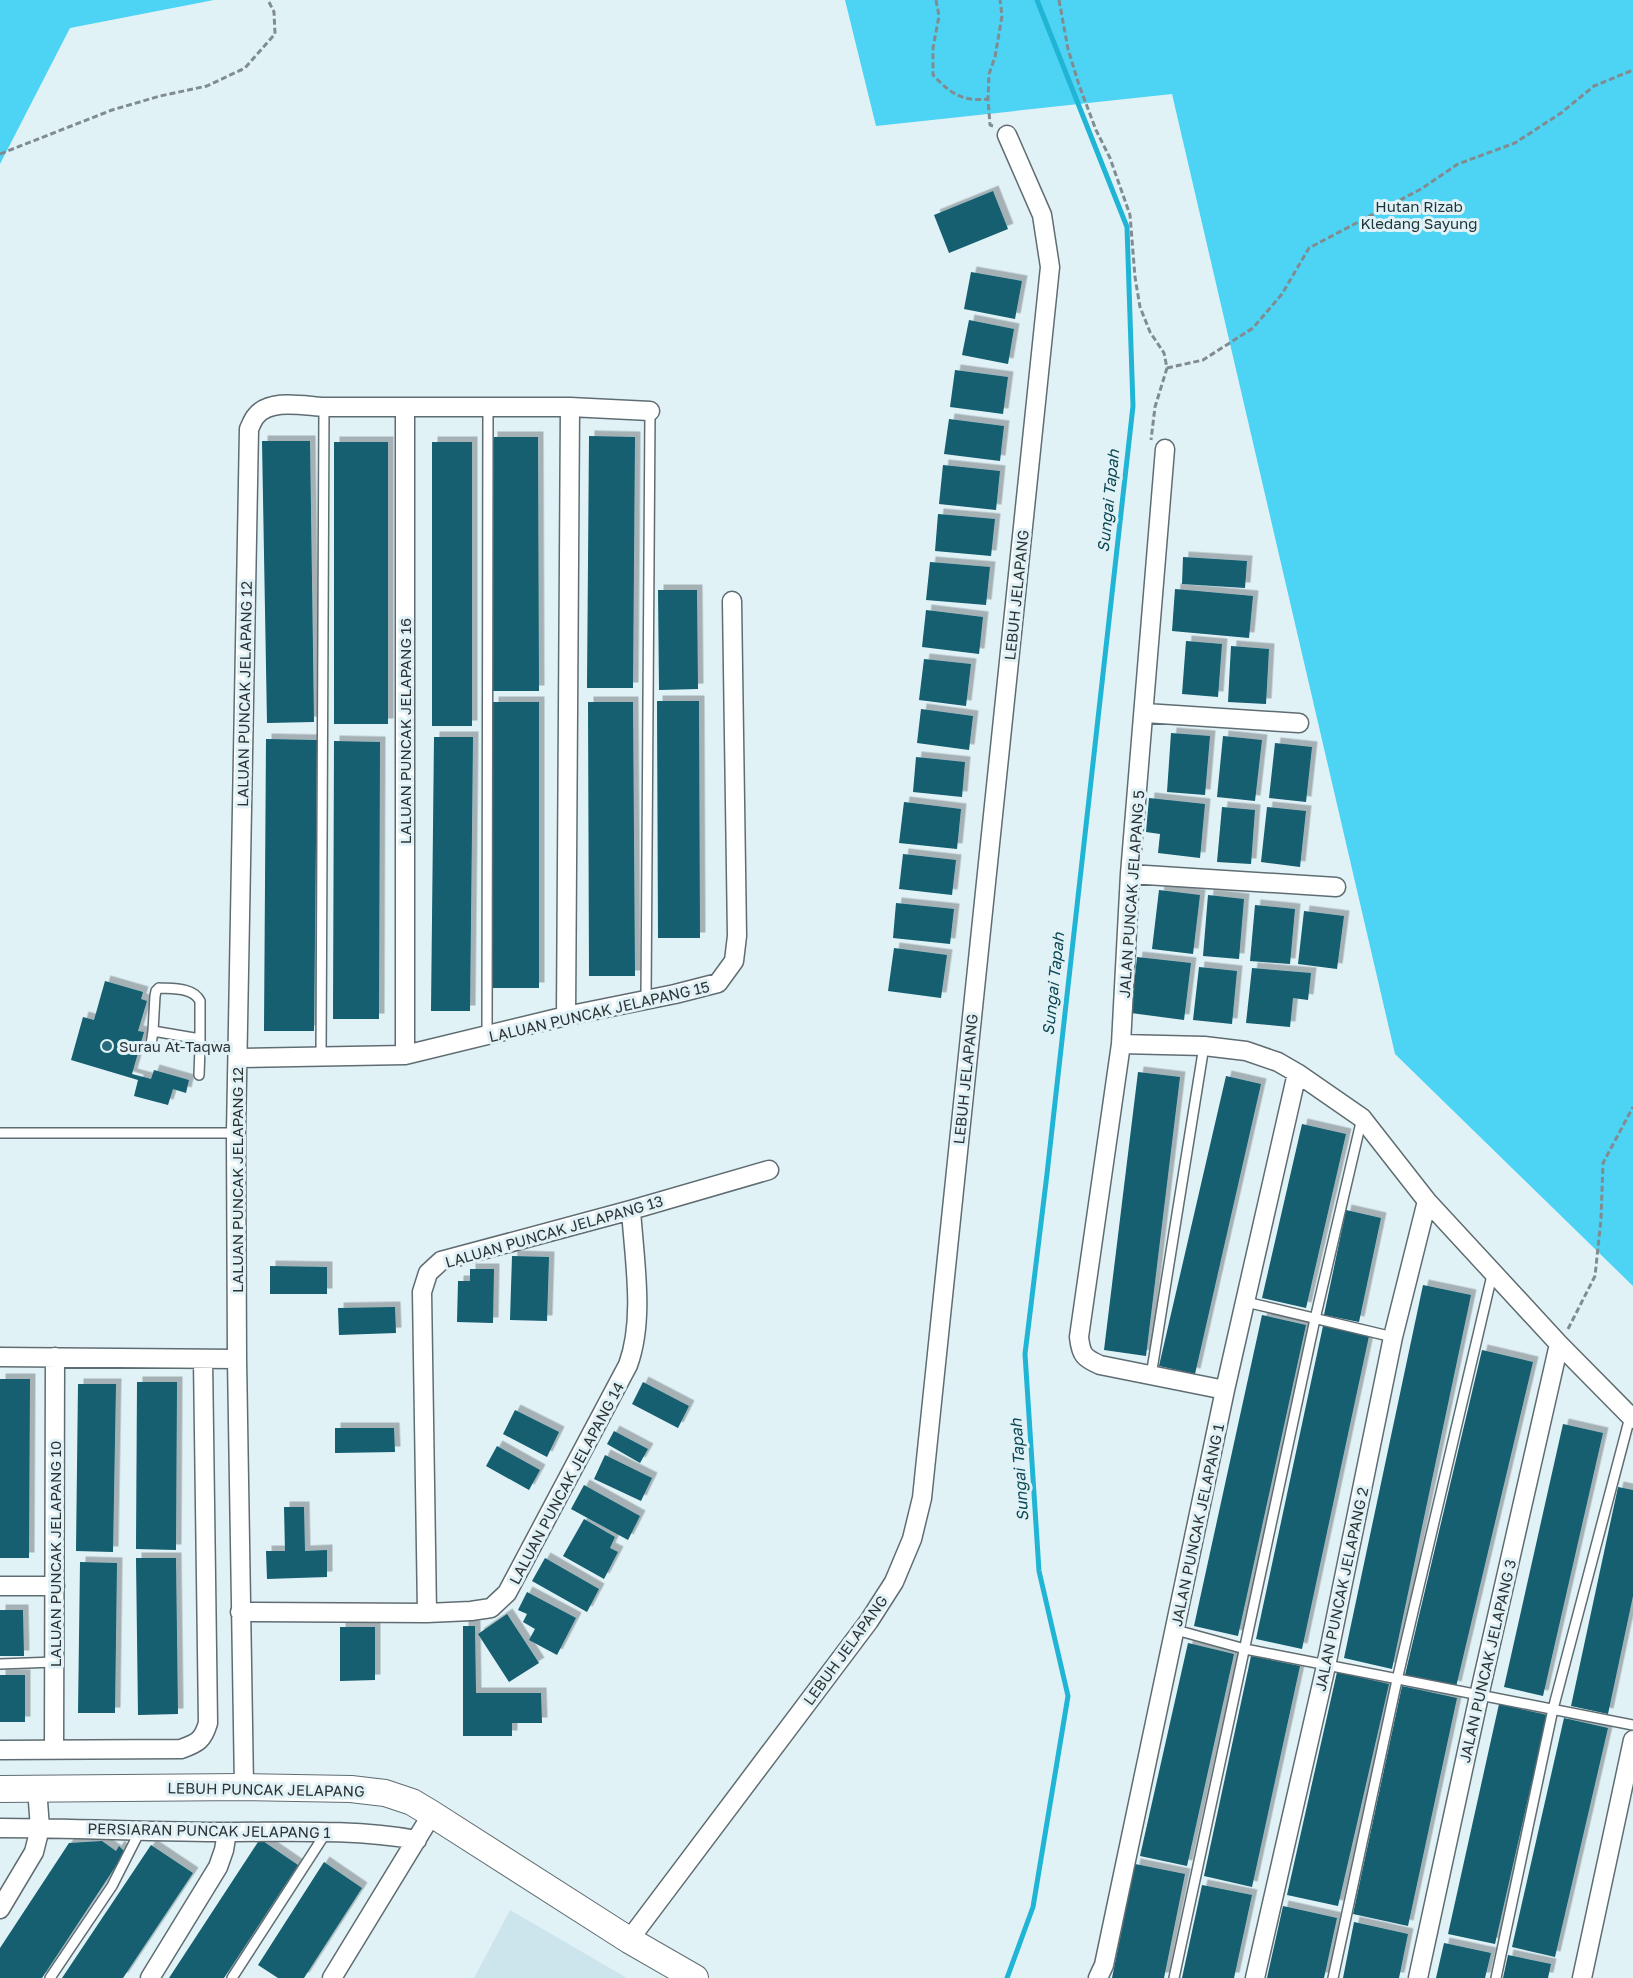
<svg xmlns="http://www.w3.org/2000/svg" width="1633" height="1978" font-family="'Golos Text',sans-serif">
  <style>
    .built { fill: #cce5ed }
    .forest { fill: #4dd3f4 }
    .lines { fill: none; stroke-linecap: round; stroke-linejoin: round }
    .stream { stroke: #21b5d5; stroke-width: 5 }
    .building { fill: #135e6f; filter: url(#shadow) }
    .lane-casing { stroke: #5f6d72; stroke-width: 12 }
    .street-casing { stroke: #5f6d72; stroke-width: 21 }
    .secondary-casing { stroke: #5f6d72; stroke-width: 28 }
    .path { stroke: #818c90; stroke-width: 3; stroke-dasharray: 6 3; stroke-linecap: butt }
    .lane { stroke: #fff; stroke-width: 9 }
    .street { stroke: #fff; stroke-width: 18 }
    .secondary { stroke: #fff; stroke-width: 26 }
    .poi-dot { fill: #276b7c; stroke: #e1f2f7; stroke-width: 2 }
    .labels { text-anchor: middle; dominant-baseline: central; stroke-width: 6; stroke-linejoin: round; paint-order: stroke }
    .park-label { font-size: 15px; fill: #1c3339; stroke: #e1f2f7 }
    .street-label { font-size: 15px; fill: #2e3436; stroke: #e1f2f7 }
    .poi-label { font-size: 15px; fill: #2e3436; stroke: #e1f2f7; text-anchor: start }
    .water-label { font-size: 16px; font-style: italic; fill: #0b4754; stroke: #e1f2f7 }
  </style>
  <defs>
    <filter id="shadow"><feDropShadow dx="5.5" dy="-5.5" stdDeviation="0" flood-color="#0004"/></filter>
  </defs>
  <rect width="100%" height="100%" fill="#e1f2f7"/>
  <path class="built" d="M510 1910 627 1978H474Z"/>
  <path class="forest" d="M0 0H214L70 28 0 164Z
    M845 0H1633V1286L1395 1054 1172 94 876 126Z"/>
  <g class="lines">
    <path class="stream" d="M1007 1978 1033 1907 1068 1696 1039 1571 1025 1354 1047 1174 1133 406 1127 227 1037 0"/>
  </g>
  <path class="building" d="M993 191 1008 229 949 253 934 215Z
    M971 272 1022 281 1015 319 964 309Z
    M969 320 1014 329 1008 364 962 355Z
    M955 370 1008 377 1003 414 950 407Z
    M949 419 1004 426 1000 461 944 454Z
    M589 436 635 437 633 688H587Z
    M492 437H538L539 691H492Z
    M262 441H310L314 722 267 723Z
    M334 442H388V724H334Z
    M432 442H472V726H432Z
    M943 465 1000 471 996 510 939 504Z
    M938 514 995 519 991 556 935 551Z
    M1183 557 1247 561 1245 588 1182 584Z
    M930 562 990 567 986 605 926 600Z
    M1175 589 1253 596 1249 638 1172 631Z
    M658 590H697L698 689 659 690Z
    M926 610 983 617 979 654 922 647Z
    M1186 641 1222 644 1218 697 1182 694Z
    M1231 646 1269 649 1266 704 1228 702Z
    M924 659 971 664 966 706 919 700Z
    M657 701H699L700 938H658Z
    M493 702H539V988H493Z
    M588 702H633L635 976H589Z
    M921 709 973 716 969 750 917 743Z
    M1171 733 1210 736 1205 795 1167 792Z
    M1223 736 1262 740 1255 801 1217 797Z
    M434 737H473L470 1011H431Z
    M266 739 317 740 314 1031H264Z
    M334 741 380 742 379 1019H333Z
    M1275 743 1312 747 1306 802 1269 798Z
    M916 757 965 762 962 797 913 792Z
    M1149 798 1205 804 1200 858 1158 853 1160 834 1146 832Z
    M904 802 961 809 957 849 899 843Z
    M1222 807 1255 810 1251 864 1217 862Z
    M1267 807 1306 811 1300 867 1261 862Z
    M903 854 956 860 952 895 899 889Z
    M1159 890 1200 895 1193 954 1152 949Z
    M1208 895 1244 899 1239 959 1203 956Z
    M896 903 954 909 950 944 893 938Z
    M1255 905 1295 909 1290 964 1250 961Z
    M1304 911 1344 916 1337 969 1298 964Z
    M894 948 947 955 941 998 888 991Z
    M1137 957 1191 963 1184 1020 1131 1013Z
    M1199 967 1237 971 1232 1024 1193 1020Z
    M1252 968 1311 973 1308 1000 1293 998 1290 1027 1246 1023Z
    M105 981 143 992 141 999 147 1001 138 1031 144 1032 132 1074 151 1079 154 1070 189 1080 186 1093 173 1089 168 1105 134 1096 138 1080 71 1060 83 1017 94 1020Z
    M1138 1072 1180 1077 1146 1356 1104 1350Z
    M1226 1076 1261 1084 1195 1374 1159 1366Z
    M1302 1124 1346 1134 1306 1308 1262 1298Z
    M1346 1210 1381 1218 1359 1322 1324 1315Z
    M512 1256 549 1257 547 1321 510 1320Z
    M270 1266 327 1267V1294H270Z
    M470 1269H494L493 1323 457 1322 458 1281H470Z
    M1423 1285 1471 1295 1392 1669 1344 1658Z
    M395 1307 396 1333 339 1335 338 1308Z
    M1262 1315 1306 1325 1238 1636 1194 1626Z
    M1323 1326 1369 1336 1302 1649 1256 1639Z
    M1482 1350 1533 1362 1456 1687 1405 1675Z
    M0 1379H30L29 1558H0Z
    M137 1382H177L176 1550 136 1549Z
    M643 1382 689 1406 678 1428 632 1404Z
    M78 1384H116L113 1552 76 1551Z
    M515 1410 559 1432 547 1457 503 1434Z
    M1563 1424 1603 1433 1543 1696 1504 1687Z
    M335 1428H394L395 1452 335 1453Z
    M614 1431 648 1449 640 1463 607 1444Z
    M497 1446 540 1470 529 1490 486 1466Z
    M605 1455 652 1478 641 1501 594 1479Z
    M584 1485 640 1516 628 1540 571 1509Z
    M1618 1487 1633 1490V1596L1608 1714 1571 1706Z
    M284 1507H304L305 1551 327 1550V1577L267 1579 266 1551H285Z
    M584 1519 615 1537 610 1548 618 1552 604 1579 563 1556Z
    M136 1558H176L178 1714 138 1715Z
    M545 1558 599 1589 587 1612 532 1581Z
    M80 1562 117 1563 115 1713H78Z
    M527 1592 576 1618 557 1655 529 1640 535 1629 523 1622 527 1614 518 1610Z
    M0 1610H23L24 1656H0Z
    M507 1614 539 1663 509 1682 478 1634Z
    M463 1626H475L476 1693H541L542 1723H512V1736H463Z
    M340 1627H375V1680L340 1681Z
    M1188 1643 1234 1654 1187 1866 1140 1856Z
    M1251 1656 1300 1666 1252 1887 1204 1876Z
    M1337 1672 1389 1684 1338 1906 1287 1895Z
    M0 1675H25V1722H0Z
    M1402 1686 1457 1698 1408 1926 1353 1914Z
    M1499 1704 1547 1715 1495 1944 1448 1934Z
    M1564 1718 1608 1728 1555 1957 1512 1947Z
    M260 1839 298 1865 224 1978H169Z
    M102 1841 116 1851 119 1846 125 1852 42 1978H0V1948L69 1843Z
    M151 1845 193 1873 123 1978H62Z
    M324 1862 362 1888 304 1978H278L258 1965Z
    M1135 1864 1185 1874 1164 1978H1112Z
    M1202 1885 1252 1895 1234 1978H1182Z
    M1283 1906 1337 1918 1324 1978H1267Z
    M1354 1922 1408 1934 1399 1978H1343Z
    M1444 1943 1491 1953 1485 1978H1436Z
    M1508 1955 1551 1964 1548 1978H1503Z"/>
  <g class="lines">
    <defs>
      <path id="lane" d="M646 1000 650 411
        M487 1037 488 406
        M200 1039 153 1031 155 996 156 991 159 988C172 989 193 987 200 1001V1047
        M151 1045 153 1031
        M321 1058 324 407
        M199 1075 200 1047 238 1048
        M0 1133H236
        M1246 1302 1393 1337
        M1151 1376 1204 1046
        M1176 1630 1245 1649 1633 1725
        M0 1664 55 1662
        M50 1978 112 1886 141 1829
        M232 1978 327 1831
        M1174 1978 1315 1319 1362 1118
        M1333 1978 1397 1680 1493 1271
        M1496 1978 1553 1709 1630 1417"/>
      <path id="street" d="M405 407V1055
        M1165 449 1130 874 1121 1044 1079 1337C1081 1355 1084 1358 1100 1365L1225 1390
        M1145 713 1299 723
        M1130 874 1336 887
        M566 1016 570 407
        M1121 1044 1204 1046 1246 1051 1278 1062 1297 1073 1362 1118 1427 1201 1559 1344 1633 1419
        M238 1058 405 1055 566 1016 675 994 718 983 734 961 737 936 732 601
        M0 1357 237 1359
        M0 1586H55
        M240 1612 427 1613 471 1611 491 1608 507 1593 628 1365C645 1319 634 1258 631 1210
        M427 1613 422 1292 428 1273 441 1261 631 1210 769 1170
        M0 1750 181 1749C198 1743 203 1740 208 1723L203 1359
        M54 1750 55 1357
        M244 1787 237 1359 236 1133 249 429C251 425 253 419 256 416 270 398 304 406 324 407H570L650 411
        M0 1828C76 1828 153 1832 229 1832 292 1832 354 1829 417 1840
        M0 1909 34 1852 40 1828 37 1788
        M629 1940 869 1621 894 1582 912 1539 922 1498 1050 267 1042 215 1007 135
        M150 1978 218 1867 224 1850 227 1832
        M332 1978 432 1814
        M1098 1978 1104 1965 1225 1390 1297 1073
        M1255 1978 1326 1666 1393 1337 1427 1201
        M1418 1978 1479 1696 1559 1344
        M1582 1978 1633 1740"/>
      <path id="secondary" d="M0 1789 244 1787 351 1789 385 1793 412 1802 432 1814 629 1940 695 1978"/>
    </defs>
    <use href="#lane" class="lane-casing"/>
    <use href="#street" class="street-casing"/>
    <use href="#secondary" class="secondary-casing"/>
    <path class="path" d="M936 0 939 16 933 48V75C950 93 962 102 988 99
      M1059 0 1068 49 1079 85 1096 130 1110 158 1130 215 1135 277 1140 307 1150 332 1164 353 1167 368 1155 407 1151 440
      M993 126 990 125 988 99 989 74 995 57 1002 16 1000 0
      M0 154 112 110 160 96 207 86 245 68 275 34 274 12 268 0
      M1167 368 1203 360 1253 328 1282 294 1309 248 1421 189 1458 164 1515 143 1561 113 1594 86 1633 70
      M1568 1329 1595 1276 1601 1219 1603 1163 1633 1107"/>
    <use href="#lane" class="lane"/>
    <use href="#street" class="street"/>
    <use href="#secondary" class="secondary"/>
  </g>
  <circle class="poi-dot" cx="107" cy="1046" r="6"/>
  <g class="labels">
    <g class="park-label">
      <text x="1419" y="206">Hutan Rizab<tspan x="1419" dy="17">Kledang Sayung</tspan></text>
    </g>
    <g class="street-label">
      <text transform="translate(1016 595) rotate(-84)">LEBUH JELAPANG</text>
      <text transform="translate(244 694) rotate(-89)">LALUAN PUNCAK JELAPANG 12</text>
      <text transform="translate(405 731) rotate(-90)">LALUAN PUNCAK JELAPANG 16</text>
      <text transform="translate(1131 894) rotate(-86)">JALAN PUNCAK JELAPANG 5</text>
      <text transform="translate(599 1011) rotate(-13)">LALUAN PUNCAK JELAPANG 15</text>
      <text transform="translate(965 1079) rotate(-84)">LEBUH JELAPANG</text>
      <text transform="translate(237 1180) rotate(-90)">LALUAN PUNCAK JELAPANG 12</text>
      <text transform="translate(554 1231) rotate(-16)">LALUAN PUNCAK JELAPANG 13</text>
      <text transform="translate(566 1483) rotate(-62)">LALUAN PUNCAK JELAPANG 14</text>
      <text transform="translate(1197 1525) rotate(-78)">JALAN PUNCAK JELAPANG 1</text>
      <text transform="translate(55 1554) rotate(-90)">LALUAN PUNCAK JELAPANG 10</text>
      <text transform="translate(1341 1589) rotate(-78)">JALAN PUNCAK JELAPANG 2</text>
      <text transform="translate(845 1650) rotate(-54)">LEBUH JELAPANG</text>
      <text transform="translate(1487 1661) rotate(-77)">JALAN PUNCAK JELAPANG 3</text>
      <text transform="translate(266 1789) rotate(1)">LEBUH PUNCAK JELAPANG</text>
      <text transform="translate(209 1830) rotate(1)">PERSIARAN PUNCAK JELAPANG 1</text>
    </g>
    <g class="poi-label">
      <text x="119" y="1046">Surau At-Taqwa</text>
    </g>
    <g class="water-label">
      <text transform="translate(1108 501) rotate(-84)">Sungai Tapah</text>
      <text transform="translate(1053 984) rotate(-84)">Sungai Tapah</text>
      <text transform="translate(1019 1470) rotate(-94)">Sungai Tapah</text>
    </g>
  </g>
</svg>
